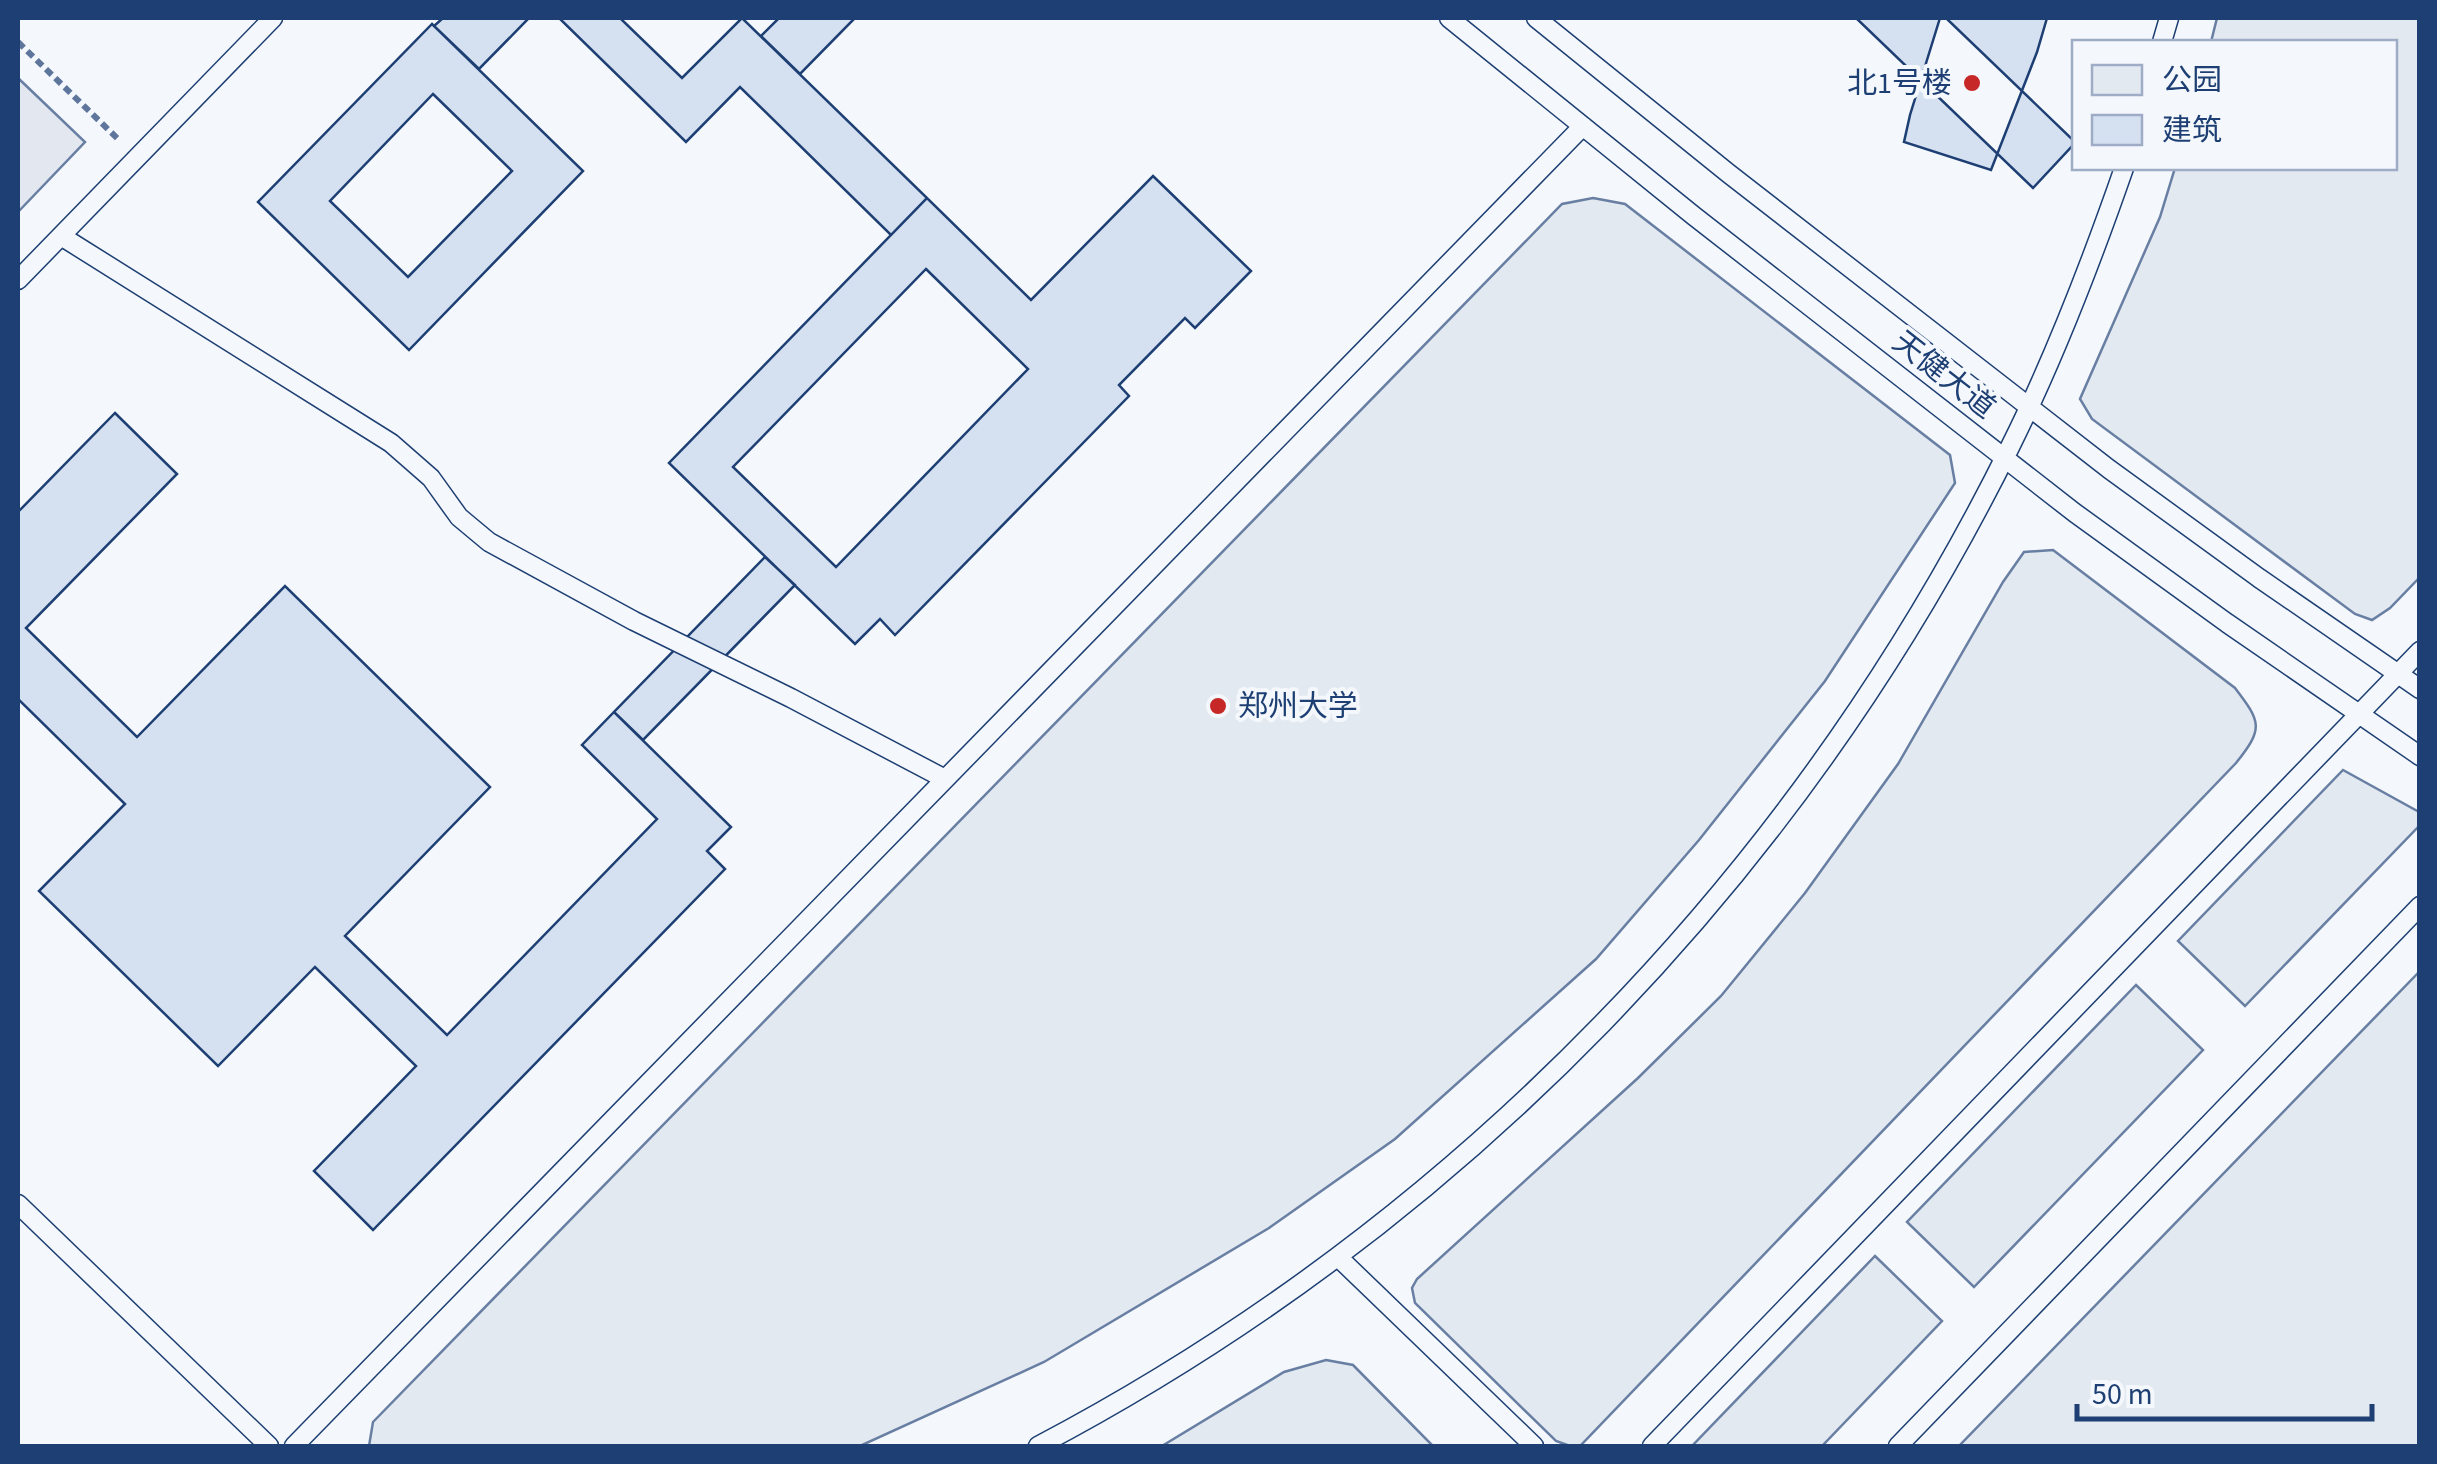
<svg xmlns="http://www.w3.org/2000/svg" width="2437" height="1464" font-family="'Source Sans 3','Noto Sans SC',sans-serif">
  <style>
    .green { fill: #e3e9f0; stroke: #687fa3; stroke-width: 2.5 }
    .parking { fill: #e3e8f0; stroke: #687fa3; stroke-width: 2.5 }
    .building { fill: #d5e0f0; stroke: #1d3f73; stroke-width: 2.5; fill-rule: evenodd }
    .lines { fill: none; stroke-linecap: round; stroke-linejoin: round }
    .lane-casing { stroke: #1d3f73; stroke-width: 21 }
    .path { stroke: #5e769c; stroke-width: 6; stroke-dasharray: 8 5; stroke-linecap: butt }
    .lane { stroke: #f4f7fb; stroke-width: 18 }
    .poi-dot { fill: #c62828; stroke: #f4f7fb; stroke-width: 4 }
    .labels { text-anchor: middle; dominant-baseline: central; stroke-width: 8; stroke-linejoin: round; paint-order: stroke }
    .poi-label { font-size: 30px; fill: #1d3f73; stroke: #f4f7fb; text-anchor: end }
    .street-label { font-size: 30px; fill: #1d3f73; stroke: #f4f7fb }
  </style>
  <rect width="100%" height="100%" fill="#f4f7fb"/>
  <path class="green" d="M2217 18H2419V578L2390 608 2372 620 2355 614 2092 419 2080 399 2160 217 2175 168H2394V42H2211Z
    M1593 198 1625 204 1950 455 1955 483 1825 681 1699 840 1596 959 1395 1139 1269 1228 1044 1362 860 1446H369L373 1422 1562 204Z
    M2053 550 2235 688C2261 722 2264 728 2236 763L1581 1445 1570 1446 1556 1441 1415 1303 1412 1288 1417 1279 1638 1078 1721 996 1805 893 1898 764 2003 582 2024 552Z
    M2343 770 2419 812V826L2245 1006 2178 941Z
    M2419 972V1446H1959Z
    M2136 985 2203 1050 1974 1287 1907 1222Z
    M1875 1256 1942 1321 1822 1446H1692Z
    M1326 1360 1353 1365 1433 1446H1162L1284 1372Z"/>
  <path class="parking" d="M18 78 85 142 18 212Z"/>
  <path class="building" d="M443 18H529L479 69 434 26Z
    M559 18H620L682 78 742 18 927 198 891 235 740 87 686 142Z
    M779 18H855L800 74 761 36Z
    M1856 18H1946L2074 141V144L2033 188Z
    M1940 18H2047L2037 52 1991 170 1904 142 1910 115Z
    M432 24 583 171 409 350 258 202ZM433 94 512 171 408 277 330 201Z
    M1153 176 1251 271 1195 328 1185 318 1119 385 1129 396 895 635 880 619 855 644 669 463 927 198 1031 300ZM926 269 1028 369 836 567 733 467Z
    M115 413 177 474 26 628 137 737 285 586 490 787 345 936 447 1035 657 819 582 745 614 712 731 827 707 851 725 869 373 1230 314 1171 416 1066 315 967 218 1066 39 891 125 804 18 699V512Z
    M765 557 795 585 643 740 614 712Z"/>
  <g class="lines">
    <defs>
      <path id="lane" d="M1449 18 1694 216 2075 513 2227 623 2420 756
        M1536 18 1728 173 2109 469 2259 578 2420 689
        M2162 42 2169 18
        M61 236 391 443 431 478 459 517 489 542 634 621 791 698 945 779
        M18 280 273 18
        M18 1204 269 1446
        M1338 1257 1534 1446
        M294 1446 1583 126
        M1038 1446C1458 1225 1799 873 2010 447 2055 357 2091 263 2124 168
        M1652 1446 2420 651
        M1898 1446 2420 906"/>
    </defs>
    <use href="#lane" class="lane-casing"/>
    <path class="path" d="M18 42 118 139"/>
    <use href="#lane" class="lane"/>
  </g>
  <g class="poi-dot">
    <circle cx="1972" cy="83" r="10"/>
    <circle cx="1218" cy="706" r="10"/>
  </g>
  <g class="labels">
    <g class="poi-label">
      <text x="1952" y="83">北1号楼</text>
      <text x="1238" y="706" text-anchor="start">郑州大学</text>
    </g>
    <g class="street-label">
      <text transform="translate(1944 375) rotate(38)">天健大道</text>
    </g>
  </g>
  <rect width="2437" height="1464" fill="none" stroke="#1d3f73" stroke-width="40"/>
  <rect x="2072" y="40" width="325" height="130" fill="#f4f7fb" stroke="#9eadc5" stroke-width="2.5"/>
  <rect x="2092" y="65" width="50" height="30" fill="#e3e9f0" stroke="#9eadc5" stroke-width="2.5"/>
  <text x="2162" y="90" font-size="30" fill="#1d3f73">公园</text>
  <rect x="2092" y="115" width="50" height="30" fill="#d5e0f0" stroke="#9eadc5" stroke-width="2.5"/>
  <text x="2162" y="140" font-size="30" fill="#1d3f73">建筑</text>
  <path d="M2077 1404v15h295v-15" fill="none" stroke="#1d3f73" stroke-width="5"/>
  <text x="2092" y="1404" font-size="30" fill="#1d3f73" stroke="#f4f7fb" stroke-width="8" paint-order="stroke">50 m</text>
</svg>
